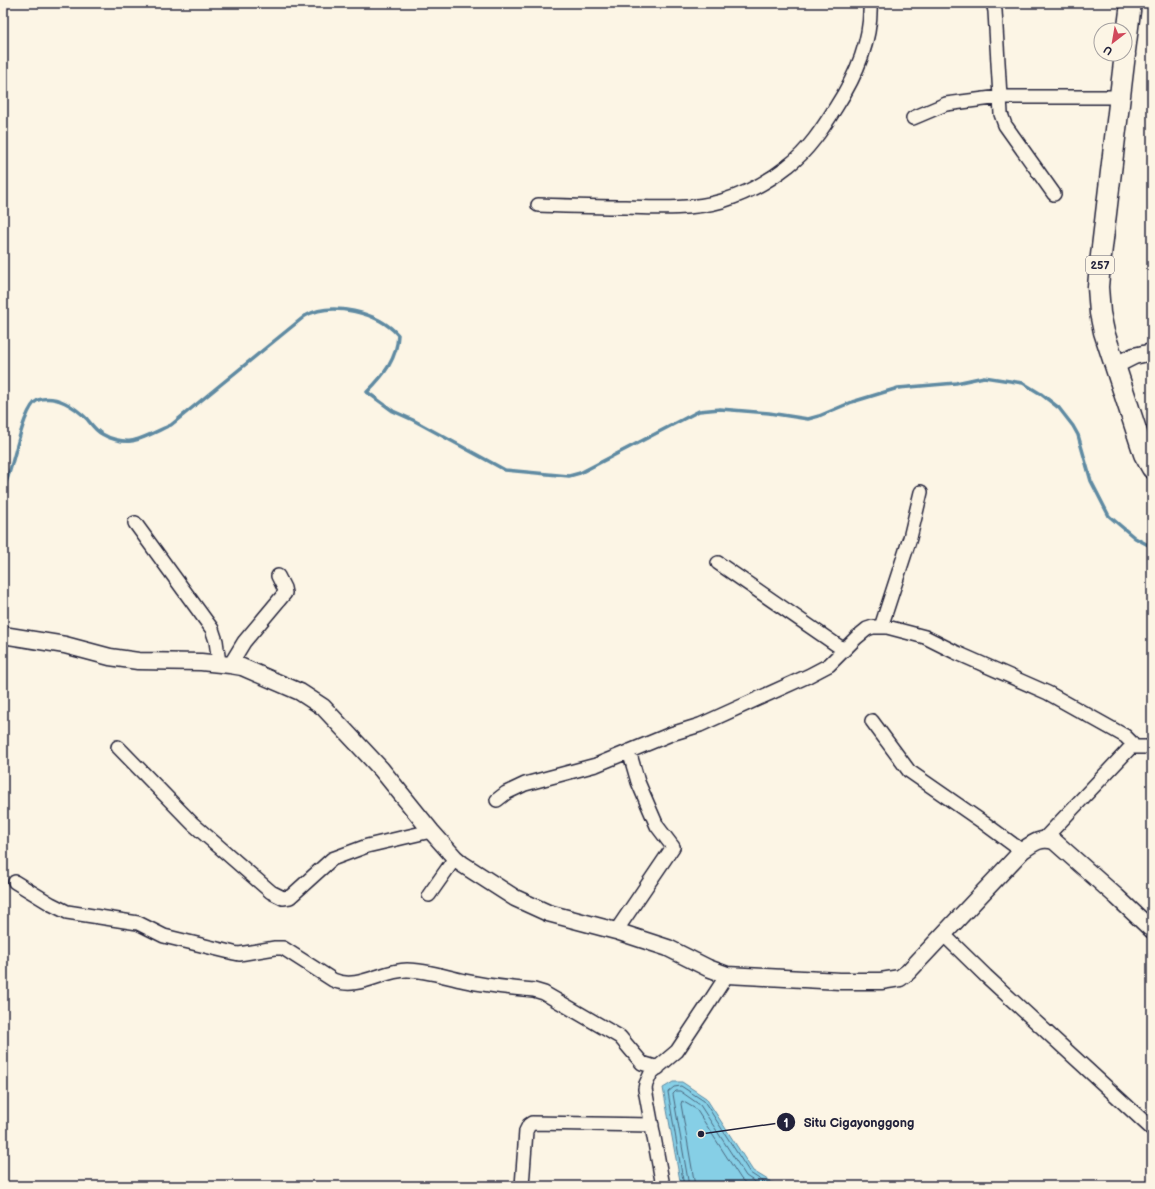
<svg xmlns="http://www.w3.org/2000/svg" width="1155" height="1189" font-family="'Balsamiq Sans',sans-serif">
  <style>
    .water { fill: #86cfe6; stroke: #5e8aa2 }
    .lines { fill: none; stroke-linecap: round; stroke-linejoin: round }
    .shore { stroke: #4a677f; stroke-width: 1 }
    .stream { stroke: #5e8aa2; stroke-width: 3.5 }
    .minor-casing { stroke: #22223b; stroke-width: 16 }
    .tertiary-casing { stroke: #22223b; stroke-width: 19 }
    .primary-casing { stroke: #22223b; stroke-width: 23 }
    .minor { stroke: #fcf5e5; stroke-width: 13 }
    .tertiary { stroke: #fcf5e5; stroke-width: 16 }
    .primary { stroke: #fcf5e5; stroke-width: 20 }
    .labels { text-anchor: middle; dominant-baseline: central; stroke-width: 4; stroke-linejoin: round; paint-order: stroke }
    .shield { fill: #fcf5e5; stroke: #63616e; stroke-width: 1 }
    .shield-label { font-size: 11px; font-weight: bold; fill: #22223b }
    .leader { fill: none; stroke: #22223b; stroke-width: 1.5 }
    .callout-dot { fill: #22223b; stroke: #fcf5e5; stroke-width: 1.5 }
    .mark-label { font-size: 12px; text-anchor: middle; font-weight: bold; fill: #fff }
    .callout-label { font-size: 13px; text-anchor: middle; font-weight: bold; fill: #22223b; stroke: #fcf5e5; stroke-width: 4; stroke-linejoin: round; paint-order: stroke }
  </style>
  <rect width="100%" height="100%" fill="#fcf5e5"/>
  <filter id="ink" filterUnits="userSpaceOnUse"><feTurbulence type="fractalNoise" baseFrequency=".025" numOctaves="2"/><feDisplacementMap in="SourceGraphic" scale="8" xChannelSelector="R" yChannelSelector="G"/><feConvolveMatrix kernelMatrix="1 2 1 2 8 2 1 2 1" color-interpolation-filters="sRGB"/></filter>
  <g filter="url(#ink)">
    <path class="water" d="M673 1082H682L706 1098 753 1171 778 1186H681L663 1088Z"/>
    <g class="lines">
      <path class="shore" d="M684 1186 668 1092 674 1087 681 1086 704 1101 750 1173 770 1186
        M689 1186 673 1094 676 1091H680L700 1105 746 1176 761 1186
        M695 1186 681 1104 682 1101 696 1109 741 1179 749 1186"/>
      <path class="stream" d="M3 489C13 472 22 407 38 400 56 394 75 407 87 419 91 424 96 431 102 434 110 439 122 442 131 441 141 440 161 429 171 425L305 316C331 301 378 312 398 335 397 359 384 375 367 392L393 411 413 420 505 470 569 476 580 473 699 411 720 409 769 413 808 419 819 416 852 402 898 388 956 383 984 377 1023 383 1041 394 1059 408 1073 426 1078 435 1091 481 1109 516 1135 538 1152 547"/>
      <defs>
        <path id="minor" d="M993 3 995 11 1001 114 1005 125 1054 194
          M913 118 946 104 1000 97H1120
          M538 205C567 206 596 207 625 207 657 208 691 210 722 201 745 194 769 181 788 166 808 151 823 128 836 107 856 76 872 41 870 3
          M135 523 212 629 216 641 219 663
          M718 563 844 650
          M881 627 910 538 921 492
          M230 665 244 642 285 593 284 588 278 576
          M872 721 909 771 984 823 1022 851
          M118 747 193 824 271 892 283 898 290 897 332 859 367 846 431 831
          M1131 747H1152
          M497 800 506 793 525 784 596 765 671 734 700 725 808 676 829 665 856 638 867 629 873 627H887L925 637 955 652 1048 693 1125 736 1131 742V747L1044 839
          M15 882 51 904 67 912 138 923 164 936 234 953 239 954 275 948H283L333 980C358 991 382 970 407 970 426 970 446 977 465 981 488 986 511 988 534 990L544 993 620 1037 642 1063 658 1068
          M429 895 455 858
          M616 931 673 847 657 826 638 782 629 751
          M944 935 986 976 1152 1129
          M522 1186 526 1131 529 1125 532 1123 652 1125
          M663 1186 645 1089 646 1084 651 1073 677 1051 705 1009 727 975"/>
        <path id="tertiary" d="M1114 366 1134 356 1152 352
          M3 635 65 645 110 657 138 661 201 662 230 665 242 667 300 692 323 707 381 769 431 831 455 858 462 864 515 898 548 913 616 931 668 948 708 968 727 975 840 981H881L900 978 908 972 1022 851C1033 843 1040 837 1054 841L1117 897 1152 930"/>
        <path id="primary" d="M1125 51 1131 3
          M1125 54 1100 264 1098 287 1100 313 1104 332 1144 454 1152 468"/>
      </defs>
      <use href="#minor" class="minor-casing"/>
      <use href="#tertiary" class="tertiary-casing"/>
      <use href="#primary" class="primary-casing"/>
      <use href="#minor" class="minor"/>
      <use href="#tertiary" class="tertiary"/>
      <use href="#primary" class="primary"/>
    </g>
  </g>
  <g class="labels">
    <rect class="shield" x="1086" y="256" width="28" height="18" rx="3"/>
    <g class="shield-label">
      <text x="1100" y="265">257</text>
    </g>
  </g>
  <path class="leader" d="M701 1134L786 1122"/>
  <g class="callout-dot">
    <circle cx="701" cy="1134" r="4"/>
    <circle cx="786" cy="1122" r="10"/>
  </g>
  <g class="mark-label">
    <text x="786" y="1127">1</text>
  </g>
  <g class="callout-label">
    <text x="859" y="1127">Situ Cigayonggong</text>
  </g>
  <rect width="1155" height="1189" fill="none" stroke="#fcf5e5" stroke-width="16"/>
  <rect x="8" y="8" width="1139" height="1173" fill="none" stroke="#22223b" stroke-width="1.5" filter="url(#ink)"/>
  <g transform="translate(1113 42) rotate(211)"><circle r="19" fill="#fcf5e5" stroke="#a5a1a1"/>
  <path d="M0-3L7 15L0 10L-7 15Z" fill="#d1495b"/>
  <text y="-6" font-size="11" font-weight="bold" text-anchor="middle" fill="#22223b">U</text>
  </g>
</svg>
